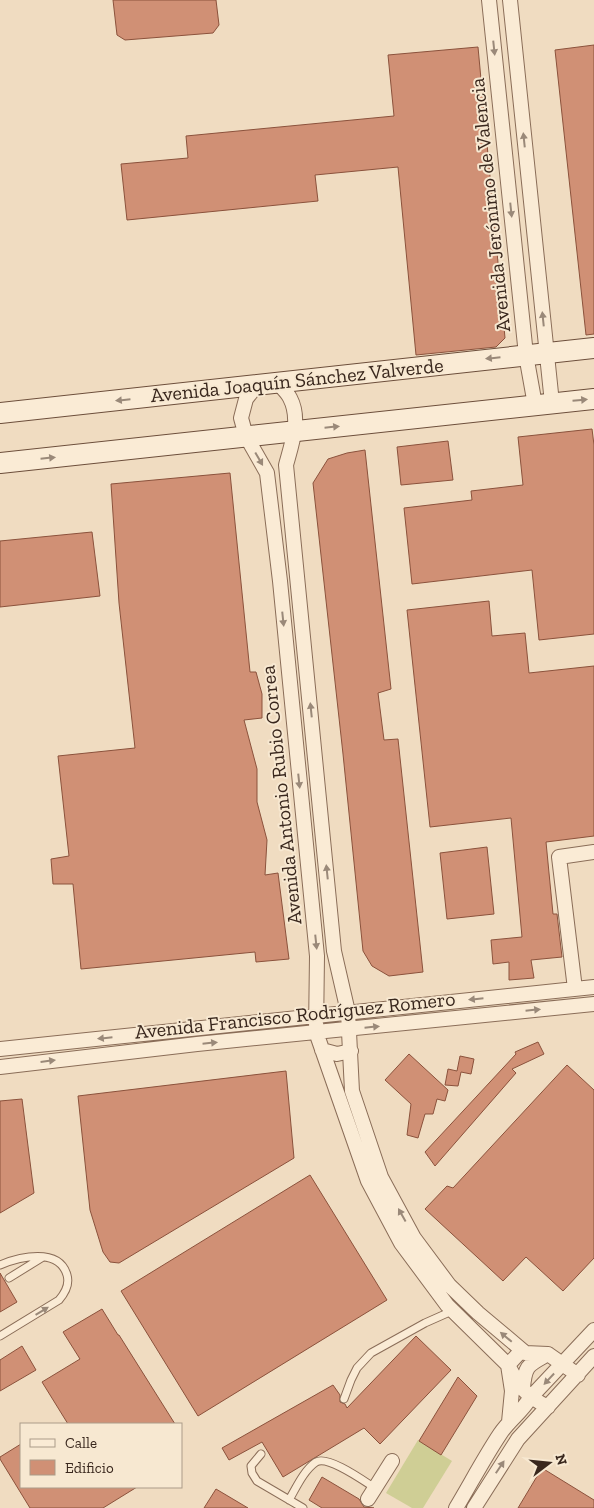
<svg xmlns="http://www.w3.org/2000/svg" width="594" height="1508" font-family="'Zilla Slab',serif">
  <style>
    .green { fill: #cfce95 }
    .building { fill: #d09075; stroke: #8b523c }
    .lines { fill: none; stroke-linecap: round; stroke-linejoin: round }
    .lane-casing { stroke: #8a6d58; stroke-width: 9 }
    .street-casing { stroke: #8a6d58; stroke-width: 16 }
    .secondary-casing { stroke: #6c4e3b; stroke-width: 22 }
    .lane { stroke: #faebd5; stroke-width: 7 }
    .street { stroke: #faebd5; stroke-width: 14 }
    .secondary { stroke: #faebd5; stroke-width: 20 }
    .oneway { fill: #9a8979 }
    .labels { text-anchor: middle; dominant-baseline: central; stroke-width: 4; stroke-linejoin: round; paint-order: stroke }
    .street-label { font-size: 20px; fill: #39271d; stroke: #f7e8d1 }
  </style>
  <rect width="100%" height="100%" fill="#f0dcc1"/>
  <path class="green" d="M418 1440 452 1461 423 1508H412L386 1493Z"/>
  <path class="building" d="M113 0H216L219 25 213 33 125 40 117 35Z
    M594 45V334L586 335 555 50Z
    M478 47 505 338 496 347 416 355 398 167 315 175 318 201 127 220 121 164 188 158 186 136 394 116 388 55Z
    M592 429 594 445V634L539 640 532 570 412 584 404 508 472 500 471 491 523 485 518 437Z
    M448 441 453 480 401 485 397 447Z
    M365 450 391 689 378 693 384 740 398 739 423 972 389 976 372 966 363 951 343 754 313 483 328 459 347 453Z
    M230 473 250 672H256L262 694V718L244 720 257 769V802L267 840 265 875 278 873 289 959 256 962 255 952 81 969 73 884H53L51 859 69 856 58 756 135 748 119 603 111 484Z
    M92 532 100 596 0 607V541Z
    M489 601 492 636 525 633 529 673 594 666V836L546 842 553 914H557L562 957 531 960 534 978 509 980V962L493 964 491 940 522 937 511 818 430 827 407 610Z
    M487 847 494 914 447 919 440 853Z
    M538 1042 544 1054 512 1069 516 1073 435 1166 425 1152 516 1054 515 1052Z
    M409 1054 448 1090 445 1101 437 1099 433 1114H425L418 1138 407 1135 411 1104 385 1080Z
    M460 1056 474 1059 471 1074 461 1072 458 1086 445 1085 448 1069 457 1071Z
    M567 1065 594 1090V1258L563 1291 526 1257 503 1281 425 1209 447 1186 453 1188Z
    M286 1071 294 1158 119 1263 110 1262 103 1252 90 1210 78 1096Z
    M22 1099 34 1193 0 1213V1101Z
    M310 1175 387 1300 198 1416 121 1291Z
    M0 1273 17 1302 0 1312Z
    M102 1309 118 1335H119L175 1424H68L42 1382 80 1359 63 1332Z
    M416 1336 451 1370 380 1444 364 1428 283 1477 262 1442 229 1460 222 1448 333 1385 340 1395V1402L345 1404 347 1408Z
    M22 1346 36 1370 0 1391V1360Z
    M458 1377 477 1396 441 1455 419 1441Z
    M21 1444V1487H137L103 1508H30L0 1459V1457Z
    M542 1468 594 1500V1508H518Z
    M322 1477 359 1499 364 1507 374 1508H322L309 1500Z
    M216 1489 248 1508H204Z"/>
  <g class="lines">
    <defs>
      <path id="lane" d="M9 1278 43 1257
        M0 1336 59 1300C65 1293 70 1285 67 1275 59 1247 19 1257 0 1265
        M344 1399 351 1380 357 1368 371 1353 425 1323 452 1311
        M261 1454 251 1466 252 1473 257 1481 303 1508
        M289 1500C296 1488 304 1470 316 1462 328 1455 364 1481 375 1488"/>
      <path id="street" d="M489 0 526 355 535 405
        M510 0 552 403
        M277 382C281 387 287 392 290 398 301 419 292 443 286 465L334 951 348 1012 352 1091 381 1177 414 1238 449 1285 478 1313 522 1350 525 1353 548 1354 578 1375
        M257 385 246 399 241 418 246 436 267 473 280 581 317 956 316 1032 368 1181 401 1243 447 1305 508 1365C519 1387 526 1396 548 1407
        M575 989 559 857 594 852
        M0 1049 594 987
        M322 1050 337 1054 351 1051
        M0 1067 197 1044 594 1004
        M523 1388C525 1364 529 1365 548 1354
        M509 1422 512 1391 508 1365 522 1350
        M368 1499 392 1461
        M456 1508C471 1483 484 1458 500 1434 509 1420 522 1412 530 1398L594 1330
        M474 1508 518 1439 594 1356"/>
      <path id="secondary" d="M0 413 594 348
        M0 463 594 399"/>
    </defs>
    <use href="#lane" class="lane-casing"/>
    <use href="#street" class="street-casing"/>
    <use href="#secondary" class="secondary-casing"/>
    <use href="#lane" class="lane"/>
    <use href="#street" class="street"/>
    <use href="#secondary" class="secondary"/>
  </g>
  <defs><path id="oneway-solid" d="M-6-.8H1V-3.2L6.5 0L1 3.2V.8H-6Z" transform="scale(1.25)"/></defs>
  <g class="oneway">
    <use href="#oneway-solid" transform="translate(494 48) rotate(84)"/>
    <use href="#oneway-solid" transform="translate(524 140) rotate(-96)"/>
    <use href="#oneway-solid" transform="translate(511 210) rotate(84)"/>
    <use href="#oneway-solid" transform="translate(543 319) rotate(-96)"/>
    <use href="#oneway-solid" transform="translate(493 358) rotate(174)"/>
    <use href="#oneway-solid" transform="translate(123 400) rotate(174)"/>
    <use href="#oneway-solid" transform="translate(580 400) rotate(-5)"/>
    <use href="#oneway-solid" transform="translate(332 427) rotate(-6)"/>
    <use href="#oneway-solid" transform="translate(48 458) rotate(-6)"/>
    <use href="#oneway-solid" transform="translate(259 459) rotate(60)"/>
    <use href="#oneway-solid" transform="translate(283 619) rotate(84)"/>
    <use href="#oneway-solid" transform="translate(311 710) rotate(-96)"/>
    <use href="#oneway-solid" transform="translate(299 781) rotate(84)"/>
    <use href="#oneway-solid" transform="translate(327 872) rotate(-96)"/>
    <use href="#oneway-solid" transform="translate(316 942) rotate(84)"/>
    <use href="#oneway-solid" transform="translate(476 999) rotate(174)"/>
    <use href="#oneway-solid" transform="translate(533 1010) rotate(-6)"/>
    <use href="#oneway-solid" transform="translate(372 1027) rotate(-6)"/>
    <use href="#oneway-solid" transform="translate(105 1038) rotate(174)"/>
    <use href="#oneway-solid" transform="translate(210 1043) rotate(-6)"/>
    <use href="#oneway-solid" transform="translate(48 1061) rotate(-7)"/>
    <use href="#oneway-solid" transform="translate(402 1215) rotate(-119)"/>
    <use href="#oneway-solid" transform="translate(42 1311) rotate(-31)"/>
    <use href="#oneway-solid" transform="translate(506 1337) rotate(-140)"/>
    <use href="#oneway-solid" transform="translate(549 1379) rotate(133)"/>
    <use href="#oneway-solid" transform="translate(500 1467) rotate(-56)"/>
  </g>
  <g class="labels">
    <g class="street-label">
      <text transform="translate(490 205) rotate(-96)">Avenida Jerónimo de Valencia</text>
      <text transform="translate(297 380) rotate(-6)">Avenida Joaquín Sánchez Valverde</text>
      <text transform="translate(281 795) rotate(-96)">Avenida Antonio Rubio Correa</text>
      <text transform="translate(295 1015) rotate(-6)">Avenida Francisco Rodríguez Romero</text>
    </g>
  </g>
  <rect x="20" y="1423" width="162" height="65" fill="#f7e8d1" stroke="#ab9b89"/>
  <rect x="30" y="1439" width="25" height="8" fill="#faebd5" stroke="#ab9b89"/>
  <text x="65" y="1448" font-size="15" fill="#39271d">Calle</text>
  <rect x="30" y="1460" width="25" height="15" fill="#d09075" stroke="#ab9b89"/>
  <text x="65" y="1473" font-size="15" fill="#39271d">Edificio</text>
  <g transform="translate(549 1463) rotate(74)" stroke="#f7e8d1" stroke-width="4" paint-order="stroke">
  <path d="M0-4L9 19L0 12L-9 19Z" fill="#39271d"/>
  <text y="-8" font-size="14" font-weight="bold" text-anchor="middle" fill="#39271d">N</text>
  </g>
</svg>
